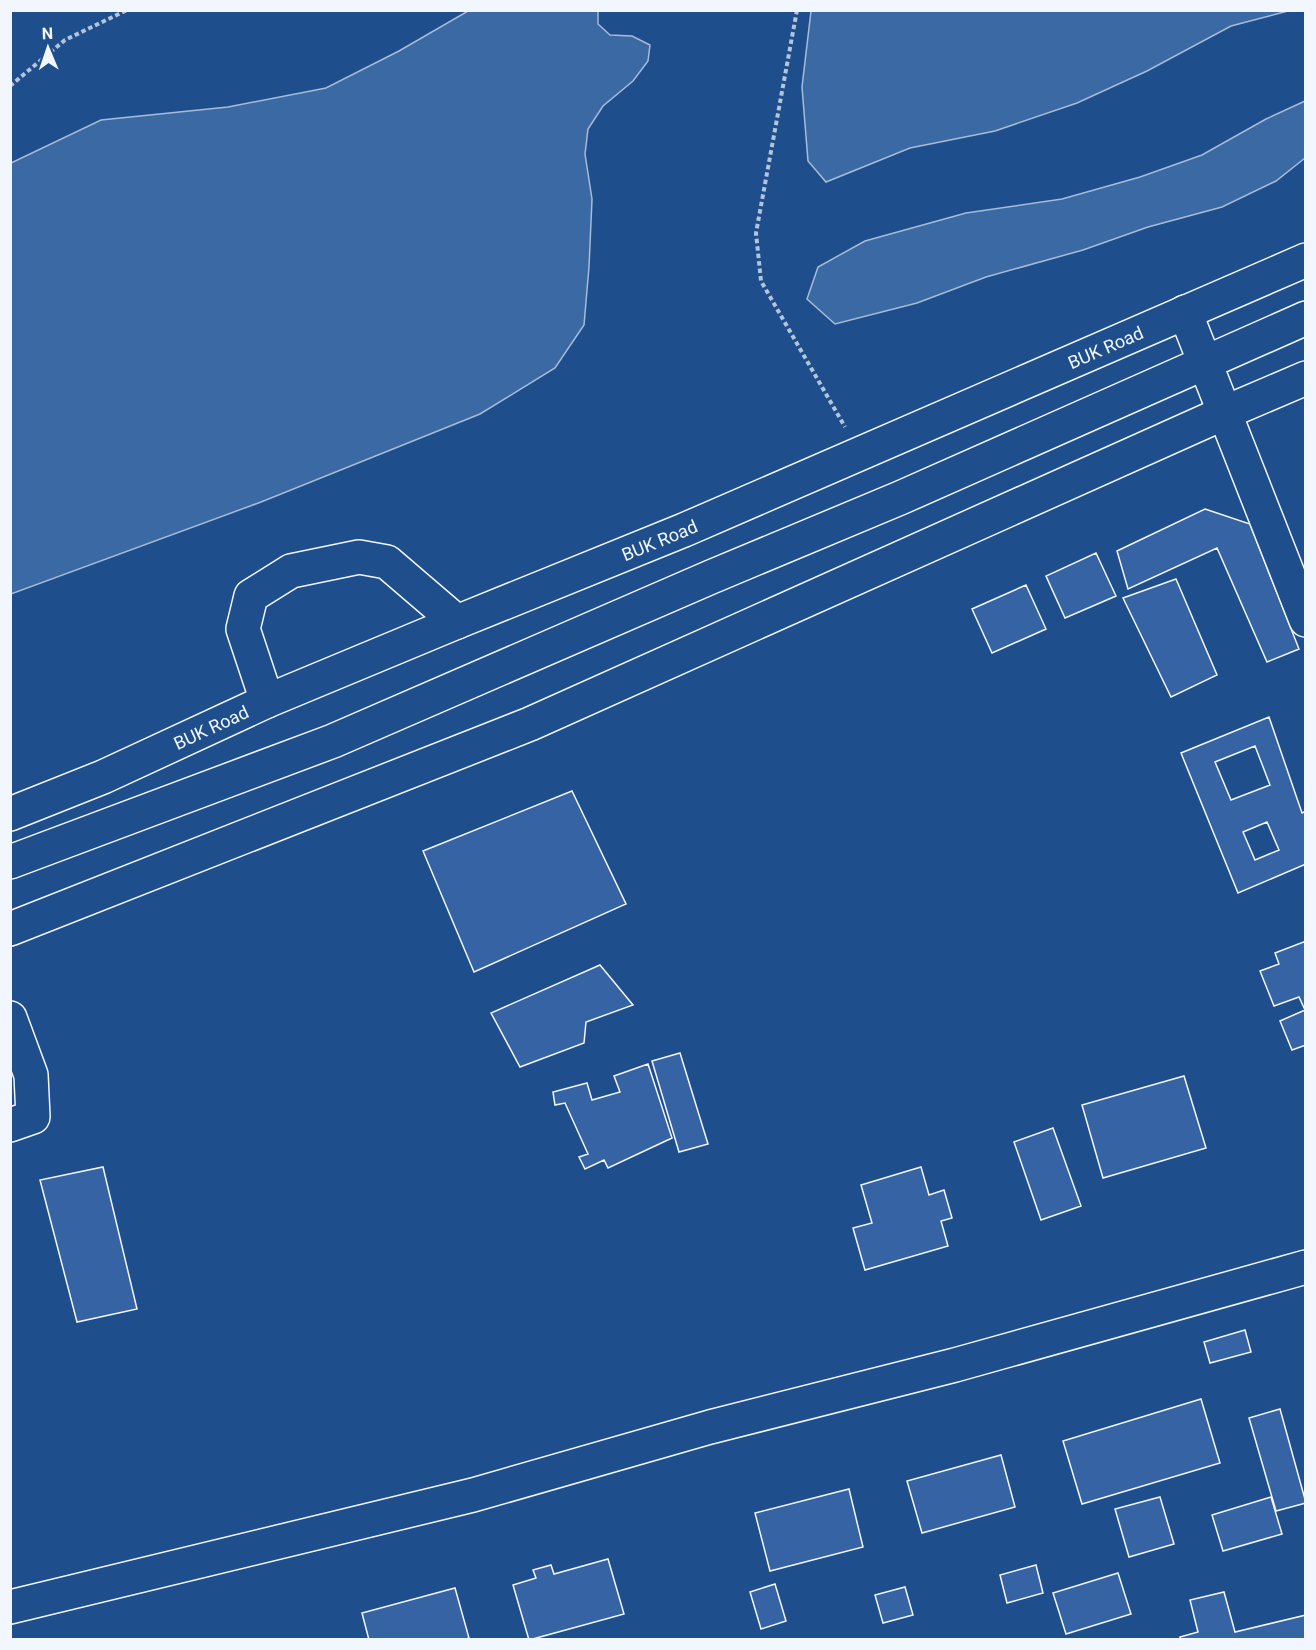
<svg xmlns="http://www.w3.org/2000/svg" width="1316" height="1650" font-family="Roboto,sans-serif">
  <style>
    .water { fill: #3b69a3; stroke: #a8bbd7; stroke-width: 1.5 }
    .building { fill: #3563a3; stroke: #f2f6ff; stroke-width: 1.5; fill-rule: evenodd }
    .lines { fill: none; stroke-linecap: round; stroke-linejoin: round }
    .minor-casing { stroke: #f2f6ff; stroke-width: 36 }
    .major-casing { stroke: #f2f6ff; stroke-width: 36 }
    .path { stroke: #b3c4dc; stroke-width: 4; stroke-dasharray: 4.5 3; stroke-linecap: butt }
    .minor { stroke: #1f4e8c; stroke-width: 33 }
    .major { stroke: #1f4e8c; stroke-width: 33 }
    .labels { text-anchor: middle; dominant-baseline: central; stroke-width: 4.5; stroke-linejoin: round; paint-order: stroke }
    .street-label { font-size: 18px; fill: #f2f6ff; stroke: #1f4e8c }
  </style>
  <rect width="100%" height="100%" fill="#1f4e8c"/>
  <path class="water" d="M468 11H598V24L610 35 632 36 650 45 648 61 633 81 603 106 588 129 585 154 592 199 589 267 584 325 555 368 480 414 261 502 11 594V163L101 120 228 107 326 88 399 51Z
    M811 11V10L1288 11 1231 26 1147 71 1077 103 995 131 910 148 826 182 808 161 802 87Z
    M1305 101V158L1276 181 1222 207 1148 227 1083 250 986 277 917 303 835 324 807 299 818 267 865 241 966 213 1062 199 1140 177 1202 155 1266 119Z"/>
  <path class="building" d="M1205 509 1250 524 1299 649 1267 662 1217 548 1128 589 1117 551Z
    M1096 553 1116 596 1065 618 1046 576Z
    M1176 579 1217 675 1171 697 1123 598Z
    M1026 585 1046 629 992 653 972 609Z
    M1269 717 1302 813 1306 811V864L1238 893 1181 753ZM1255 746 1270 785 1231 800 1215 762ZM1267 822 1279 850 1255 860 1243 832Z
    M572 791 626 904 474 972 423 851Z
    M1306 941V1045L1292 1050 1280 1021 1305 1010 1299 997 1274 1006 1260 971 1279 964 1275 953Z
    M600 965 633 1005 586 1022 584 1043 520 1067 491 1013Z
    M680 1053 708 1144 679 1152 652 1061Z
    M648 1064 672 1138 608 1168 604 1160 585 1169 579 1157 588 1154 565 1103 555 1105 553 1092 587 1083 592 1100 620 1092 614 1076Z
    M1184 1076 1206 1148 1103 1178 1082 1105Z
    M1053 1128 1081 1206 1041 1220 1014 1142Z
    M103 1167 137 1309 77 1322 40 1180Z
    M921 1167 929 1195 944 1190 952 1218 941 1221 948 1246 865 1270 853 1228 872 1223 861 1185Z
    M1245 1330 1251 1352 1210 1363 1204 1342Z
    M1201 1399 1220 1463 1082 1504 1063 1441Z
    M1280 1409 1306 1503 1276 1511 1249 1418Z
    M1001 1455 1015 1507 922 1533 907 1481Z
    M849 1489 863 1547 770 1571 755 1513Z
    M1160 1497 1174 1544 1129 1557 1115 1509Z
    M1271 1497 1282 1534 1223 1551 1212 1515Z
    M608 1559 624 1614 529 1640 513 1585 536 1578 533 1570 551 1565 554 1574Z
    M1036 1565 1043 1593 1007 1603 1000 1575Z
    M1118 1573 1131 1614 1066 1634 1053 1593Z
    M775 1584 786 1621 761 1629 750 1592Z
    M905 1587 913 1615 883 1623 875 1595Z
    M455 1588 469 1638 463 1640H369L362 1613Z
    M1224 1592 1235 1632 1306 1615V1640H1181L1180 1637 1198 1632 1190 1600Z"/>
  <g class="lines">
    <defs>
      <path id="minor" d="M1185 312 1306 620
        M267 701 243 629 251 596 291 571 359 557 387 562 457 622
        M10 929 530 724 1224 413 1306 378
        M10 1018 31 1075 33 1117 10 1125
        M10 1607 473 1495 710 1427 955 1365 1306 1267"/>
      <g id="major">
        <path id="s1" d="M10 814 103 777 267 701 457 622 684 530 1306 260"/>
        <path d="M10 862 333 741 711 577 900 498 1306 318"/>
      </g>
    </defs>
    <use href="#minor" class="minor-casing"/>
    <use href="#major" class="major-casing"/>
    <path class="path" d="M797 10 756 233 761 281 845 427
      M10 86 65 40 127 10"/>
    <use href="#minor" class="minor"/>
    <use href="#major" class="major"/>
  </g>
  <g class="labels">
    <g class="street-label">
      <text stroke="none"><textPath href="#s1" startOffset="1191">BUK Road</textPath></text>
      <text stroke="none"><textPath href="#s1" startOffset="705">BUK Road</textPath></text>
      <text stroke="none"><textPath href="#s1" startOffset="219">BUK Road</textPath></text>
    </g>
  </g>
  <rect width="1316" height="1650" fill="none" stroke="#f2f6ff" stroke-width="24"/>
  <g transform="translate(48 48) rotate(358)" stroke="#1f4e8c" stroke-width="4.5" paint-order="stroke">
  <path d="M0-4.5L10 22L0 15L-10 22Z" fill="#f2f6ff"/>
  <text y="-9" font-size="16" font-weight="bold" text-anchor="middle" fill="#f2f6ff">N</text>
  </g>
</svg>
